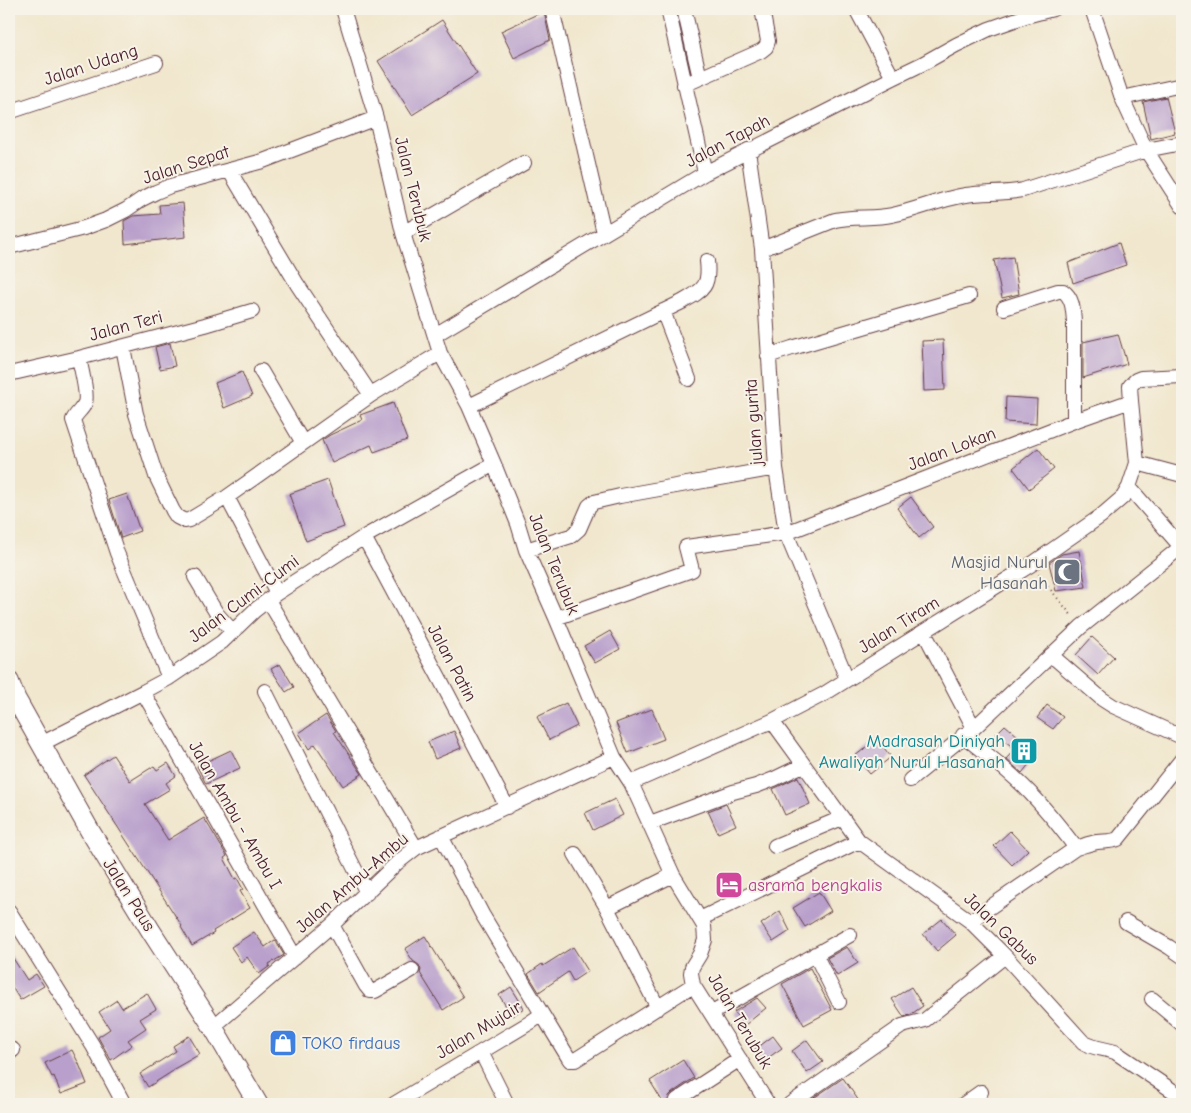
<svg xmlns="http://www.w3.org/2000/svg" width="1191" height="1113" font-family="'Comic Neue',sans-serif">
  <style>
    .building { fill: #b9a0cc }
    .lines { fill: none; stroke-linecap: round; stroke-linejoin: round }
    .minor-casing { stroke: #633d43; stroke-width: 16 }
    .secondary-casing { stroke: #633d43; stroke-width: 21 }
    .path { stroke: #633d43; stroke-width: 2; stroke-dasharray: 1 4; stroke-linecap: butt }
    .minor { stroke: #fff; stroke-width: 14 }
    .secondary { stroke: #fff; stroke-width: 19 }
    .labels { text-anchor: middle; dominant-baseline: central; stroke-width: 4; stroke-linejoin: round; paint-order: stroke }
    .street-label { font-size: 18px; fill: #4a1f2b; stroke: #f7f3e8 }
    .worship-label { font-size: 18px; fill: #5b616d; stroke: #f7f3e8; text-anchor: end }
    .culture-label { font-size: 18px; fill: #0d838f; stroke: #f7f3e8; text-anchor: end }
    .hotel-label { font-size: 18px; fill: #b23c85; stroke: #f7f3e8; text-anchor: start }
    .shop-label { font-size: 18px; fill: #366cbe; stroke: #f7f3e8; text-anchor: start }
  </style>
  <rect width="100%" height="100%" fill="#f7f3e8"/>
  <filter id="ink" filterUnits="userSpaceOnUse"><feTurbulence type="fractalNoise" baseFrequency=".02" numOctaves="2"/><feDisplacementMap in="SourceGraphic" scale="10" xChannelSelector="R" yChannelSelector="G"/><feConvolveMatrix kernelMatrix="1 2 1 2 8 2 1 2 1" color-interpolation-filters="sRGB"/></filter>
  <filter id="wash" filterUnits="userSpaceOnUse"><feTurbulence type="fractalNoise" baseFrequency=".0096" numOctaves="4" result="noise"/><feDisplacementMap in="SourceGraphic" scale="20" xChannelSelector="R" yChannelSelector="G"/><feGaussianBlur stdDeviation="1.12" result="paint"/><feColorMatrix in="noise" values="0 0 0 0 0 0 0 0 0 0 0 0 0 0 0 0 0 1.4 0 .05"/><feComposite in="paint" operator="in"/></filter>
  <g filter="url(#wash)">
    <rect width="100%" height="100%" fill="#f1e7ce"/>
    <g id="blocks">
      <path class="building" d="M544 11 550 40 514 58 501 31Z
        M442 20 477 74 412 115 378 61Z
        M1166 97 1175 133 1151 139 1143 102Z
        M183 203 186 237 125 244 124 221 133 216 160 214 159 205Z
        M1119 243 1126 265 1073 283 1068 263Z
        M1013 257 1019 294 1002 298 994 260Z
        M1118 334 1127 364 1083 378V342Z
        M943 340 945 390 924 391 922 341Z
        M170 343 175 366 160 369 155 347Z
        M242 372 252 396 224 408 215 383Z
        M1006 397 1037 399 1036 424 1005 422Z
        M393 403 407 440 374 452 371 445 332 463 322 440 330 435 362 420 360 415Z
        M1038 448 1054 469 1029 489 1013 468Z
        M328 480 344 527 306 541 289 494Z
        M127 494 140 531 121 538 109 500Z
        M911 497 933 527 919 538 897 508Z
        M1079 551 1086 587 1056 591 1049 563 1062 554Z
        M610 631 620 649 595 663 584 646Z
        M1092 637 1114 657 1098 675 1076 655Z
        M280 664 294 687 286 692 271 669Z
        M566 703 577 726 549 740 537 717Z
        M1047 705 1063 717 1053 729 1037 718Z
        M652 709 664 739 628 753 616 723Z
        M326 715 336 731 334 732 362 774 343 786 315 744 309 749 299 733Z
        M1005 725 1038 753 1022 773 1006 759 1015 749 996 734Z
        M454 731 461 748 435 759 428 742Z
        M877 739 891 757 870 774 855 756Z
        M231 750 240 768 206 784 197 766Z
        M113 755 130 781 154 766 157 770 168 763 176 776 166 783 170 789 145 804 168 840 204 818 227 856 224 858 235 879 237 878 243 889 240 891 250 908 213 931 214 933 192 946 181 927 182 926 84 775Z
        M798 777 810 804 785 815 773 789Z
        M615 799 623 815 593 830 585 813Z
        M726 804 736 825 718 833 708 811Z
        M1010 831 1028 850 1012 865 994 846Z
        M819 892 831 911 805 927 793 908Z
        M780 911 790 931 773 942 761 924Z
        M942 919 956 935 937 951 923 934Z
        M254 932 265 947 275 940 284 955 269 964 270 966 259 974 247 957 241 962 231 947Z
        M425 936 463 997 443 1010 420 973 421 970 419 965 413 961 405 949Z
        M573 947 588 971 573 981 568 972 539 992 528 974 542 964 543 966Z
        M847 947 858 963 837 976 827 958Z
        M9 952 27 980 36 974 44 986 20 1000 12 987 9 990Z
        M810 968 832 1010 804 1025 782 984Z
        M511 987 524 1008 512 1016 499 995Z
        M911 987 923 1006 910 1015 904 1017 892 999Z
        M147 993 156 1009 140 1019 146 1028 128 1040 132 1045 111 1060 98 1037 110 1029 99 1012 117 1000 122 1008Z
        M757 998 766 1008 745 1025 734 1012Z
        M189 1036 200 1054 172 1070 173 1071 148 1087 140 1074 176 1051 173 1046Z
        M773 1036 782 1048 762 1062 753 1051Z
        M807 1040 823 1062 807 1073 792 1051Z
        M72 1050 79 1064 87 1084 61 1094 54 1076 52 1077 45 1063Z
        M683 1060 694 1078 672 1093 669 1096 668 1100 669 1104H664L650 1081Z
        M843 1078 861 1104H805Z"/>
    </g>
  </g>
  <g filter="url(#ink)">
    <use href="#blocks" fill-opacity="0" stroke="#633d43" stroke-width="1"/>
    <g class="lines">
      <defs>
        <path id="minor" d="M343 9 376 118 403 233 440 353 469 406 494 464 518 524 526 550 556 618 614 757 631 783 673 875 704 926 705 940 700 954 692 967 691 973 693 985 768 1104
          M552 9 604 233
          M668 9 705 173
          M684 9 700 78
          M856 9 893 78
          M1092 9 1122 98 1146 150 1182 206
          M684 85 761 51 766 47 768 41 762 9
          M1122 98 1182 85
          M9 112 156 63
          M748 150 762 249 776 468 786 533 847 679
          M229 170 297 284 371 395
          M403 233 524 163
          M9 247 84 228 106 220 126 210 142 199 156 192 170 186 263 161 376 118
          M762 249 835 220C854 216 873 219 892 215 917 210 940 199 966 195 985 192 1003 194 1023 190L1146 150 1182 143
          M1004 308 1058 291H1063C1073 298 1073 310 1074 322V421
          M663 311 689 379
          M435 335 705 173 893 78 922 64 956 45 989 29 1026 16 1053 9
          M123 347 136 414 156 476 173 511 177 517 185 521 189 520 227 497 371 395 440 353
          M768 356 792 348 969 296
          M79 358C81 368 88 395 85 403 82 410 76 413 73 420L117 553 169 678
          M261 371 303 443
          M9 374 79 358 205 325 252 311
          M469 406 682 302C703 290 710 287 707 261
          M1137 463 1131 401 1130 386 1136 380 1141 378 1182 376
          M1129 487 1182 548
          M227 497 277 593
          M364 537 441 681 507 807
          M526 550 571 536 579 529 589 506 594 502 620 496 776 468
          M195 577 217 614 233 632
          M268 600 416 848
          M556 618 692 570 686 547 786 533 1074 421 1131 401
          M924 632 974 728
          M1051 655 1102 699 1113 706 1182 737
          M265 691 367 893
          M143 692 295 957
          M772 721 859 841 970 921 1005 956 1083 1042C1094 1049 1103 1048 1115 1052L1182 1097
          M963 735C981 750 1000 764 1017 780 1040 801 1058 824 1076 848
          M41 744 143 692 169 678 222 642 254 611 277 593 364 537 494 464
          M910 780 974 728 1081 627 1181 547
          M631 783 772 721 824 694 1032 564 1101 516 1123 497 1129 487 1137 463 1182 475
          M650 823 733 792 756 786 774 779 803 765
          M441 836 482 914 542 1014
          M775 846 842 818
          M575 854 607 908 658 1008
          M607 908 673 875
          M9 911 93 1046 124 1104
          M700 919 859 841
          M970 921 1076 848C1083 846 1090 843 1097 842 1104 841 1111 842 1118 839L1182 759
          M1126 922 1169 947 1182 956
          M332 925 366 986 370 991H375L412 970
          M815 954 839 1002
          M1152 999 1182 1024
          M712 1013 850 935
          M213 1027 332 925 397 863 416 848 614 757
          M481 1052 507 1104
          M9 1053 13 1050
          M677 1100 740 1059
          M394 1104 531 1022 542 1014 568 1057 570 1060H575L693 985
          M790 1104 902 1026 925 1020 1005 956
          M964 1104 981 1092"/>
        <path id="secondary" d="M9 681 16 699 90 831 151 931 213 1027 258 1104"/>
      </defs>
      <use href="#minor" class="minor-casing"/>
      <use href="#secondary" class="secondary-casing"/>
      <path class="path" d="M1039 574 1046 584 1073 617"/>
      <use href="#minor" class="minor"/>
      <use href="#secondary" class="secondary"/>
    </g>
  </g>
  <defs>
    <symbol id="mosque-square" viewBox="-11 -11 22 22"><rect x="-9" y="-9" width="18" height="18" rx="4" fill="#6b7280" stroke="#f7f3e8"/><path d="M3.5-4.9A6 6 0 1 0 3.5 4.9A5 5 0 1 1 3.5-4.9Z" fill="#fff"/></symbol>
    <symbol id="building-square" viewBox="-11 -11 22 22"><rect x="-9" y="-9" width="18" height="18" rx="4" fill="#0f9aa8" stroke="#f7f3e8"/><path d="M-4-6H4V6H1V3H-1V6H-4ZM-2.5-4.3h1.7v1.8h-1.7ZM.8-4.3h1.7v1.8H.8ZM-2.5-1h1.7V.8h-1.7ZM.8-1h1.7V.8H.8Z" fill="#fff"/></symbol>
    <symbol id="hotel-square" viewBox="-11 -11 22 22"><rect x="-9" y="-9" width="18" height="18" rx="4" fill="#d1479c" stroke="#f7f3e8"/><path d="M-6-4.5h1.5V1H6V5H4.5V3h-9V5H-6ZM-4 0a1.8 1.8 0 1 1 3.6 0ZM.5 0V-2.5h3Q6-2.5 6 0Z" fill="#fff"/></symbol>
    <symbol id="shop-square" viewBox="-11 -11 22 22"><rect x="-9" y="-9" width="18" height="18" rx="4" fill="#3f7fe0" stroke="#f7f3e8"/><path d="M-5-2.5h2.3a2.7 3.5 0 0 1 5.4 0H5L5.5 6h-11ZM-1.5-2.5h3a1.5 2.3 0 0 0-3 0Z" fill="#fff"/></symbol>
  </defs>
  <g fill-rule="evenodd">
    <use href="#mosque-square" x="1051" y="556" width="32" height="32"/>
    <use href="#building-square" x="1008" y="735" width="32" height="32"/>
    <use href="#hotel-square" x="713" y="869" width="32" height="32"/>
    <use href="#shop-square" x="267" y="1027" width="32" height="32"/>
  </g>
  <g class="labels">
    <g class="street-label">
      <text transform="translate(91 65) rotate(-18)">Jalan Udang</text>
      <text transform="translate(728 141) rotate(-28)">Jalan Tapah</text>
      <text transform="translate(186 165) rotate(-18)">Jalan Sepat</text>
      <text transform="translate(413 189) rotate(76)">Jalan Terubuk</text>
      <text transform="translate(126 326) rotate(-15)">Jalan Teri</text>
      <text transform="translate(754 422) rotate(-94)">julan gurita</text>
      <text transform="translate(952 449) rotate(-21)">Jalan Lokan</text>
      <text transform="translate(554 564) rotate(68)">Jalan Terubuk</text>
      <text transform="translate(244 599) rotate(-37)">Jalan Cumi-Cumi</text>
      <text transform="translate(899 625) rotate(-32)">Jalan Tiram</text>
      <text transform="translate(452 663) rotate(62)">Jalan Patin</text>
      <text transform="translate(235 815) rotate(60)">Jalan Ambu - Ambu I</text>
      <text transform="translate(352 883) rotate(-41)">Jalan Ambu-Ambu</text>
      <text transform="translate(129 895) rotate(58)">Jalan Paus</text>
      <text transform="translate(1001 929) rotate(44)">Jalan Gabus</text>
      <text transform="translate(740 1021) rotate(59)">Jalan Terubuk</text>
      <text transform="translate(479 1030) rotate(-31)">Jalan Mujair</text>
    </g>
    <g class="worship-label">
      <text x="1048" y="562">Masjid Nurul<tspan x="1048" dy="21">Hasanah</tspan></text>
    </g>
    <g class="culture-label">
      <text x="1005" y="741">Madrasah Diniyah<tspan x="1005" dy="21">Awaliyah Nurul Hasanah</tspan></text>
    </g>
    <g class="hotel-label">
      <text x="748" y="885">asrama bengkalis</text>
    </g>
    <g class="shop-label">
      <text x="302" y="1043">TOKO firdaus</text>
    </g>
  </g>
  <rect width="1191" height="1113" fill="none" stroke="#f7f3e8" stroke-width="30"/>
</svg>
